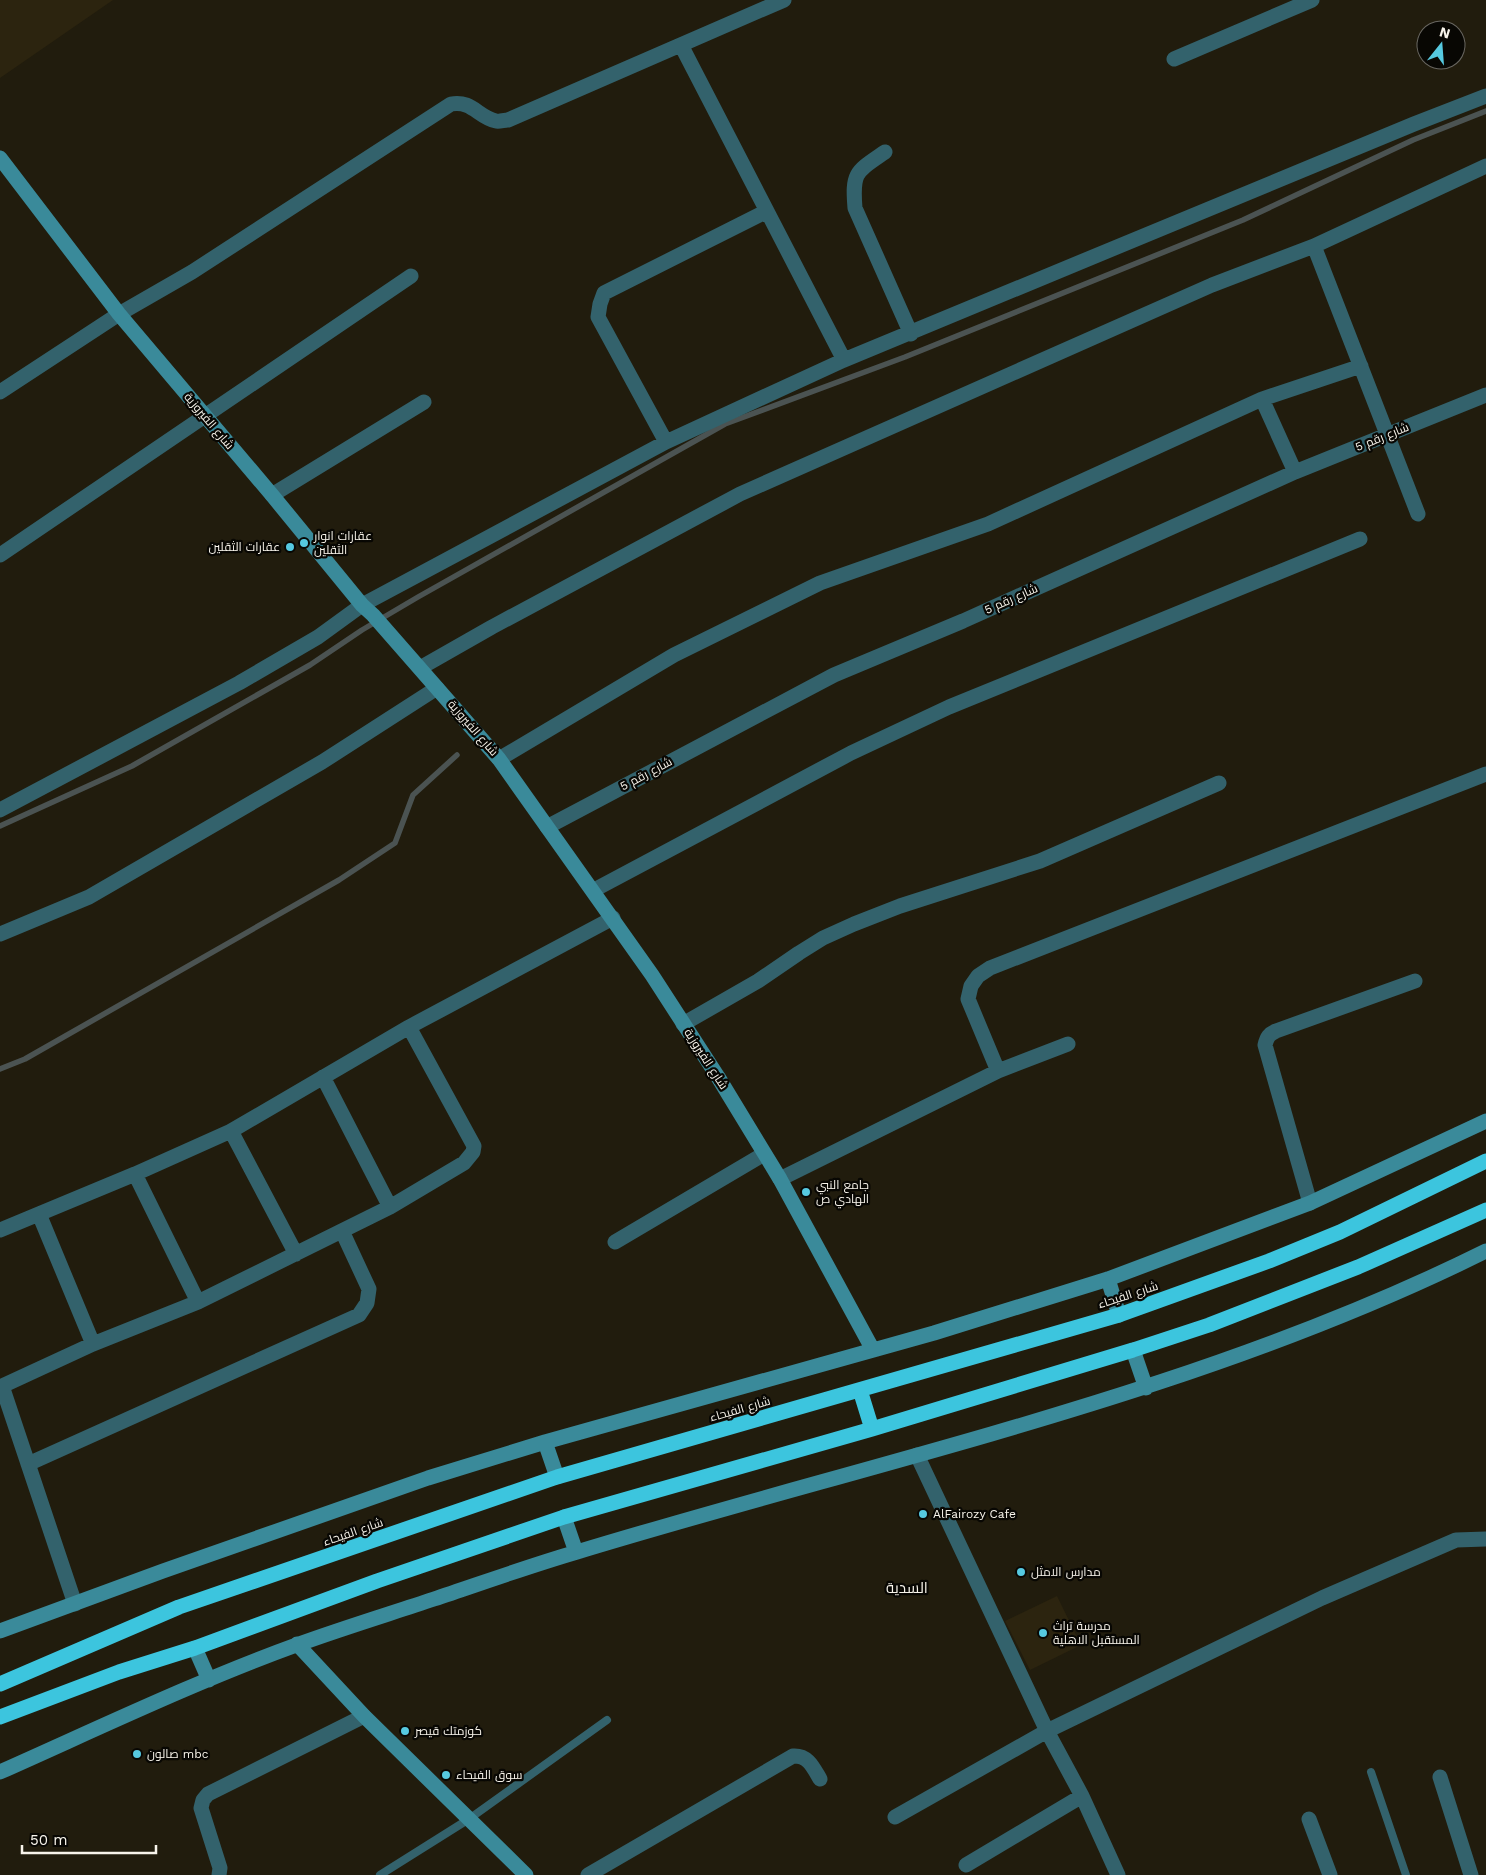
<svg xmlns="http://www.w3.org/2000/svg" width="1486" height="1875" font-family="'Work Sans',Cairo,sans-serif">
  <style>
    .built { fill: #2c240f }
    .lines { fill: none; stroke-linecap: round; stroke-linejoin: round }
    .stream { stroke: #4b5352; stroke-width: 5.5 }
    .lane { stroke: #33626c; stroke-width: 8 }
    .street { stroke: #33626c; stroke-width: 15 }
    .secondary { stroke: #3a8a9a; stroke-width: 15 }
    .highway { stroke: #3cc5de; stroke-width: 15 }
    .poi-dot { fill: #56c9e0; stroke: #080703; stroke-width: 2 }
    .labels { text-anchor: middle; dominant-baseline: central; stroke-width: 4.5; stroke-linejoin: round; paint-order: stroke }
    .street-label { font-size: 12px; fill: #f8f4eb; stroke: #080703 }
    .poi-label { font-size: 12px; fill: #f8f4eb; stroke: #080703; text-anchor: start }
    .quarter-label { font-size: 15px; fill: #f8f4eb; stroke: #080703 }
  </style>
  <rect width="100%" height="100%" fill="#211c0d"/>
  <path class="built" d="M0 0H113L0 78Z
    M1057 1596 1081 1645 1030 1670 1005 1621Z"/>
  <g class="lines">
    <path class="stream" d="M0 826 132 766 310 665 362 630 418 597 725 424 905 357 1243 220 1413 140 1486 111
      M0 1069 25 1059 339 880 395 843 413 795 457 755"/>
    <path class="lane" d="M1371 1772 1406 1875
      M380 1875 469 1819 607 1720"/>
    <path class="street" d="M681 45 844 360
      M1174 59 1312 0
      M885 152C856 172 852 172 855 208L911 334
      M1314 246 1418 514
      M0 392 119 314 192 272 451 104C472 100 478 117 496 121 499 122 504 120 508 120L784 0
      M1262 399 1295 472
      M666 442 598 317 600 304 604 293 767 211
      M272 495 424 402
      M0 555 411 276
      M420 668 492 627 740 494 1212 285 1314 246 1486 166
      M499 759 674 655 820 583 988 524 1262 399 1361 366
      M0 810 239 683 318 637 362 605 666 442 844 360 1414 124 1486 96
      M547 827 834 675 963 621 1295 472 1486 395
      M594 890 851 753 949 707 1360 539
      M0 934 89 897 322 762 437 688
      M683 1024 758 981 799 953 823 938 854 924 900 906 1040 861 1219 783
      M998 1071 968 999 971 986 978 976 990 968 1486 774
      M323 1077 390 1207
      M231 1131 296 1254
      M135 1174 198 1302
      M780 1179 998 1071 1068 1044
      M1310 1203 1265 1045C1267 1037 1269 1034 1276 1031L1415 981
      M39 1214 93 1344
      M0 1230 135 1174 231 1131 409 1027 613 918
      M615 1242 764 1154
      M2 1386 75 1604
      M0 1387 93 1344 198 1302 390 1207 464 1163 473 1152 474 1146 409 1027
      M917 1455 1047 1731 1082 1796 1118 1875
      M28 1464 359 1315 367 1303 369 1289 342 1231
      M1440 1777 1471 1875
      M895 1817 1047 1731 1322 1598 1456 1540 1486 1539
      M1309 1819 1330 1875
      M966 1865 1082 1796
      M219 1875 220 1868 201 1808 203 1800 208 1794 364 1716
      M588 1875 793 1756C808 1755 813 1767 820 1779"/>
    <path class="secondary" d="M0 158 119 314 272 495 362 605 373 615 499 759 652 975 718 1077 780 1179 873 1350
      M1108 1279 1119 1315
      M1133 1350 1146 1388
      M545 1442 557 1477
      M564 1517 576 1552
      M0 1631 163 1571 428 1478 545 1442 934 1333 1108 1279 1310 1203 1486 1121
      M297 1644 364 1716 526 1875
      M195 1648 209 1680
      M0 1772C99 1728 197 1681 299 1644 343 1628 389 1614 434 1599 482 1583 529 1566 577 1552 882 1459 1198 1394 1486 1251"/>
    <path class="highway" d="M860 1390 872 1429
      M0 1684 179 1607 557 1477 1119 1315 1269 1261 1340 1232 1486 1161
      M0 1717 119 1672 195 1648 377 1581 564 1517 872 1429 1133 1350 1209 1325 1358 1267 1486 1210"/>
  </g>
  <g class="poi-dot">
    <circle cx="304" cy="543" r="5"/>
    <circle cx="290" cy="547" r="5"/>
    <circle cx="806" cy="1192" r="5"/>
    <circle cx="923" cy="1514" r="5"/>
    <circle cx="1021" cy="1572" r="5"/>
    <circle cx="1043" cy="1633" r="5"/>
    <circle cx="405" cy="1731" r="5"/>
    <circle cx="137" cy="1754" r="5"/>
    <circle cx="446" cy="1775" r="5"/>
  </g>
  <g class="labels">
    <g class="street-label">
      <text transform="translate(209 421) rotate(50)">شارع الفيروزية</text>
      <text transform="translate(1382 437) rotate(-22)">شارع رقم 5</text>
      <text transform="translate(1011 599) rotate(-24)">شارع رقم 5</text>
      <text transform="translate(473 728) rotate(49)">شارع الفيروزية</text>
      <text transform="translate(646 774) rotate(-28)">شارع رقم 5</text>
      <text transform="translate(706 1059) rotate(57)">شارع الفيروزية</text>
      <text transform="translate(1128 1295) rotate(-18)">شارع الفيحاء</text>
      <text transform="translate(740 1409) rotate(-16)">شارع الفيحاء</text>
      <text transform="translate(353 1532) rotate(-19)">شارع الفيحاء</text>
    </g>
    <g class="poi-label">
      <text x="314" y="536">عقارات انوار<tspan x="314" dy="14">الثقلين</tspan></text>
      <text x="280" y="547" text-anchor="end">عقارات الثقلين</text>
      <text x="816" y="1185">جامع النبي<tspan x="816" dy="14">الهادي ص</tspan></text>
      <text x="933" y="1514">AlFairozy Cafe</text>
      <text x="1031" y="1572">مدارس الامثل</text>
      <text x="1053" y="1626">مدرسة تراث<tspan x="1053" dy="14">المستقبل الاهلية</tspan></text>
      <text x="415" y="1731">كوزمتك قيصر</text>
      <text x="147" y="1754">صالون mbc</text>
      <text x="456" y="1775">سوق الفيحاء</text>
    </g>
    <g class="quarter-label">
      <text x="907" y="1588">السدية</text>
    </g>
  </g>
  <g transform="translate(1441 45) rotate(17)"><circle r="24" fill="#080703" stroke="#686660"/>
  <path d="M0-4L9 19L0 12L-9 19Z" fill="#56c9e0"/>
  <text y="-8" font-size="14" font-weight="bold" text-anchor="middle" fill="#f8f4eb">N</text>
  </g>
  <path d="M22 1845v8h134v-8" fill="none" stroke="#f8f4eb" stroke-width="2.5"/>
  <text x="30" y="1845" font-size="15" fill="#f8f4eb" stroke="#080703" stroke-width="4" paint-order="stroke">50 m</text>
</svg>
